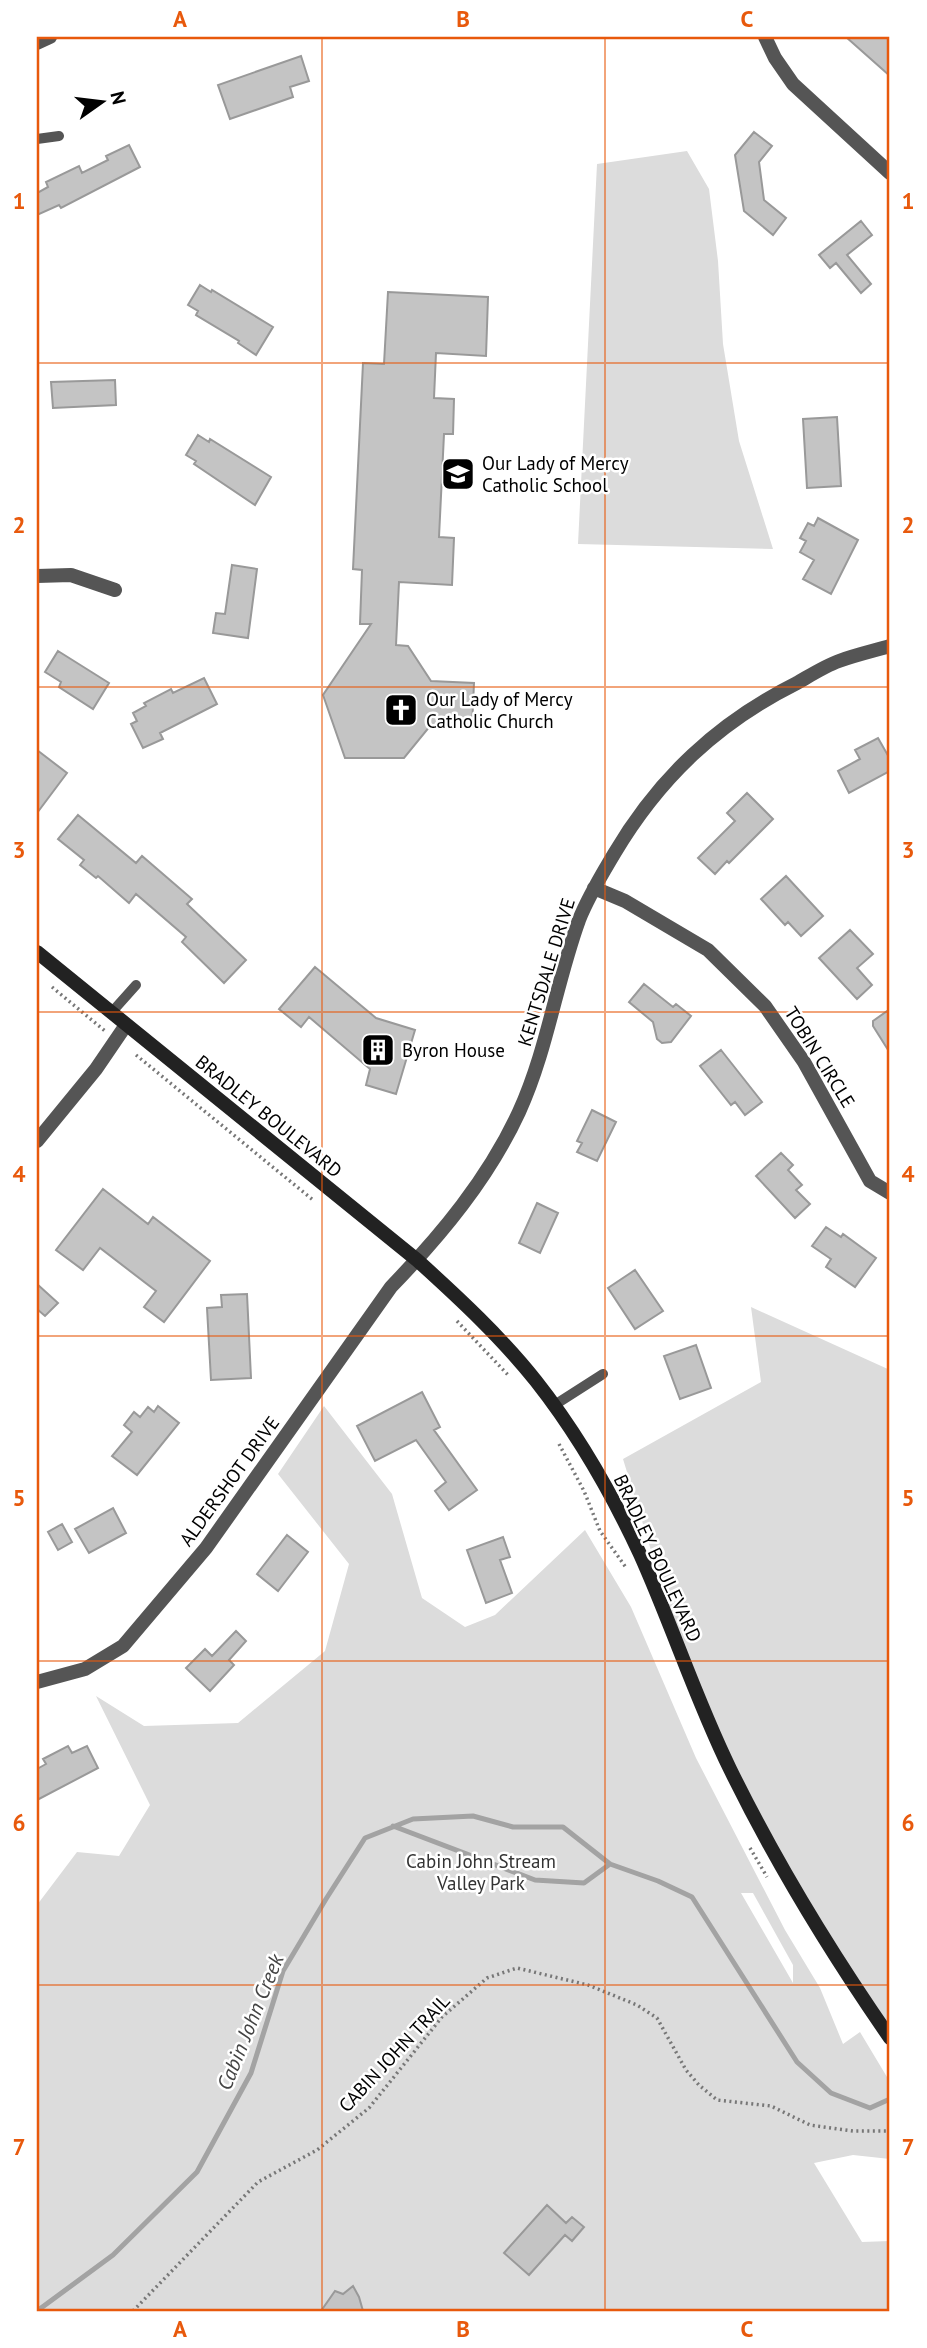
<svg xmlns="http://www.w3.org/2000/svg" width="927" height="2348" font-family="'PT Sans',sans-serif">
  <style>
    .green { fill: #dcdcdc; fill-rule: evenodd }
    .lines { fill: none; stroke-linecap: round; stroke-linejoin: round }
    .stream { stroke: #a3a3a3; stroke-width: 5 }
    .building { fill: #c4c4c4; stroke: #999; stroke-width: 2 }
    .path { stroke: #777; stroke-width: 3.5; stroke-dasharray: 2 3.5; stroke-linecap: butt }
    .lane { stroke: #555; stroke-width: 10 }
    .street { stroke: #555; stroke-width: 14 }
    .secondary { stroke: #222; stroke-width: 14 }
    .grid { fill: none; stroke: #e8590c; stroke-width: 2; stroke-opacity: 0.55 }
    .labels { text-anchor: middle; dominant-baseline: central; stroke-width: 5; stroke-linejoin: round; paint-order: stroke }
    .poi-label { font-size: 19px; fill: #000; stroke: #fff; text-anchor: start }
    .street-label { font-size: 19px; fill: #000; stroke: #fff }
    .park-label { font-size: 19px; fill: #333; stroke: #fff }
    .water-label { font-size: 21px; font-style: italic; fill: #444; stroke: #fff }
    .neatline { fill: none; stroke: #e8590c; stroke-width: 2.5 }
    .grid-label { font-size: 23px; text-anchor: middle; font-weight: bold; fill: #e8590c }
  </style>
  <rect width="100%" height="100%" fill="#fff"/>
  <path class="green" d="M687 151 709 189 718 261 723 344 739 441 773 549 578 544 597 164Z
    M751 1307 890 1370V2038L769 1845 687 1668 623 1459 761 1382Z
    M324 1406 392 1494 422 1598 465 1627 495 1615 585 1530 631 1607 696 1758 785 1930 820 1988 843 2044 860 2032 890 2082V2159L853 2155 814 2163 862 2242 890 2241V2311H37V1905L77 1852 119 1856 150 1805 96 1696 144 1726 238 1723 325 1651 349 1564 278 1474ZM741 1893H753L793 1965V1983Z"/>
  <g class="lines">
    <path class="stream" d="M393 1826 535 1880 584 1883 610 1864
      M37 2311 113 2255 197 2172 251 2073 283 1971 326 1899 365 1838 413 1819 473 1816 513 1827H563L610 1864 658 1881 692 1897 797 2062 831 2093 870 2108 890 2099"/>
  </g>
  <path class="building" d="M846 37H890V76Z
    M301 56 309 81 290 87 293 97 230 119 218 85Z
    M754 132 772 146 759 162 764 200 786 218 773 235 744 211 735 155Z
    M129 145 140 167 61 208 59 205 37 215V193L48 187 46 182 79 166 82 173 108 160 106 156Z
    M861 221 872 235 847 255 871 284 861 293 836 263 830 268 819 255Z
    M200 285 211 292 212 290 273 327 256 355 238 343 239 341 196 315 198 311 188 305Z
    M388 292 488 297 486 356 436 353 434 398 454 399 453 434H444L439 537 454 538 452 585 399 582 396 645 408 646 431 681 474 683 472 727 430 726 404 758H345L323 695 371 624H360L362 570 353 569 363 363 384 364Z
    M115 380 116 405 53 408 51 382Z
    M837 417 841 486 807 488 803 419Z
    M198 435 209 442 210 439 271 477 255 505 194 464 196 461 186 455Z
    M818 518 858 540 831 594 803 579 814 560 800 552 806 541 800 538 808 523 814 526Z
    M232 565 257 569 248 638 213 633 216 613 225 614Z
    M58 651 109 683 93 709 59 687 61 682 45 672Z
    M204 678 217 704 160 733 163 739 143 748 131 724 137 721 133 713 146 706 144 703 171 689 173 693Z
    M878 738 890 759V771L849 793 838 771 860 759 855 750Z
    M37 750 67 773 37 813Z
    M747 793 773 819 729 863 727 861 715 874 698 858 735 821 727 813Z
    M78 815 136 863 142 856 192 899 187 904 246 960 224 983 182 942 186 937 136 894 129 903 98 876 96 878 80 865 84 860 58 839Z
    M786 876 823 916 801 936 788 922 785 925 761 899Z
    M850 930 873 954 857 968 872 985 857 999 819 958Z
    M315 967 376 1018 415 1030 396 1094 366 1085 370 1069 309 1017 301 1027 279 1009Z
    M644 984 673 1007 676 1004 691 1016 671 1042 662 1043 657 1039 653 1022 629 1002Z
    M890 1009V1053L873 1026V1021Z
    M721 1050 762 1102 745 1115 735 1102 731 1105 700 1066Z
    M592 1110 616 1122 597 1161 577 1152 582 1143 577 1141Z
    M781 1153 793 1165 788 1170 802 1185 796 1190 810 1204 795 1218 756 1176Z
    M103 1189 148 1224 153 1217 210 1261 164 1322 144 1307 156 1291 100 1248 83 1270 56 1250Z
    M537 1203 558 1213 540 1253 519 1243Z
    M826 1227 841 1237 843 1234 876 1258 855 1287 826 1267 831 1259 812 1246Z
    M635 1270 663 1311 635 1329 608 1288Z
    M37 1284 58 1303 45 1316 37 1309Z
    M247 1294 251 1378 211 1380 207 1308 222 1307 221 1295Z
    M696 1345 711 1388 680 1399 664 1356Z
    M422 1392 440 1427 434 1430 477 1490 449 1510 435 1491 446 1482 416 1440 375 1461 357 1426Z
    M158 1406 179 1423 137 1475 112 1456 132 1432 124 1425 134 1412 140 1417 148 1407 154 1412Z
    M113 1508 126 1533 89 1553 75 1529Z
    M62 1524 72 1542 58 1550 48 1532Z
    M287 1535 308 1552 278 1591 257 1574Z
    M503 1537 510 1557 500 1560 512 1593 486 1603 467 1550Z
    M236 1631 246 1641 229 1660 234 1665 210 1691 186 1668 205 1649 212 1656Z
    M68 1746 72 1753 87 1746 98 1768 37 1800V1769L46 1764 43 1759Z
    M547 2205 566 2223 572 2217 584 2227 572 2241 565 2235 529 2275 504 2253Z
    M353 2286 359 2297 363 2311H321L335 2291 343 2294Z"/>
  <g class="lines">
    <path class="path" d="M52 987 105 1031
      M136 1055 313 1200
      M457 1321 509 1376
      M559 1444 584 1491 600 1531 627 1569
      M750 1848 767 1877
      M133 2311 258 2182 317 2150 369 2108 442 2017 487 1978 517 1968 588 1985 637 2005 657 2018 686 2070 699 2085 717 2100 771 2106 810 2125 853 2131H890"/>
    <path class="lane" d="M37 139 59 136
      M111 1013 136 985
      M553 1406 603 1374"/>
    <path class="street" d="M765 37 775 58 793 84 890 173
      M37 43 50 37
      M37 576 71 575 115 590
      M594 888 625 901 708 950 765 1006 804 1062 870 1181 890 1193
      M37 1141 96 1069 126 1025
      M37 1682 85 1669 123 1646 206 1548 391 1287C441 1235 488 1179 519 1112 547 1051 556 983 579 920 588 897 601 876 614 854 659 778 717 723 797 683 811 675 825 666 839 661 855 655 873 651 890 646"/>
    <path class="secondary" d="M37 952 417 1260C459 1298 501 1337 536 1381 577 1433 612 1494 640 1554 672 1625 696 1700 730 1769 776 1863 831 1953 890 2038"/>
  </g>
  <path class="grid" d="M322 37V2311M605 37V2311M37 363H890M37 687H890M37 1012H890M37 1336H890M37 1661H890M37 1985H890"/>
  <defs>
    <symbol id="school-square" viewBox="-11 -11 22 22"><rect x="-9" y="-9" width="18" height="18" rx="4" fill="#000" stroke="#fff"/><path d="M0-5L7-2L0 1L-7-2ZM-4 1L0 2.5L4 1V4Q0 6-4 4Z" fill="#fff"/></symbol>
    <symbol id="church-square" viewBox="-11 -11 22 22"><rect x="-9" y="-9" width="18" height="18" rx="4" fill="#000" stroke="#fff"/><path d="M-1.2-6h2.4v3.5h3.3v2.4h-3.3V6h-2.4V-.1h-3.3v-2.4h3.3Z" fill="#fff"/></symbol>
    <symbol id="building-square" viewBox="-11 -11 22 22"><rect x="-9" y="-9" width="18" height="18" rx="4" fill="#000" stroke="#fff"/><path d="M-4-6H4V6H1V3H-1V6H-4ZM-2.5-4.3h1.7v1.8h-1.7ZM.8-4.3h1.7v1.8H.8ZM-2.5-1h1.7V.8h-1.7ZM.8-1h1.7V.8H.8Z" fill="#fff"/></symbol>
  </defs>
  <g fill-rule="evenodd">
    <use href="#school-square" x="439" y="455" width="38" height="38"/>
    <use href="#church-square" x="382" y="691" width="38" height="38"/>
    <use href="#building-square" x="359" y="1031" width="38" height="38"/>
  </g>
  <g class="labels">
    <g class="poi-label">
      <text x="482" y="463">Our Lady of Mercy<tspan x="482" dy="22">Catholic School</tspan></text>
      <text x="426" y="699">Our Lady of Mercy<tspan x="426" dy="22">Catholic Church</tspan></text>
      <text x="402" y="1050">Byron House</text>
    </g>
    <g class="street-label">
      <text transform="translate(546 972) rotate(-73)">KENTSDALE DRIVE</text>
      <text transform="translate(820 1057) rotate(58)">TOBIN CIRCLE</text>
      <text transform="translate(269 1116) rotate(39)">BRADLEY BOULEVARD</text>
      <text transform="translate(229 1481) rotate(-54)">ALDERSHOT DRIVE</text>
      <text transform="translate(658 1558) rotate(65)">BRADLEY BOULEVARD</text>
      <text transform="translate(394 2053) rotate(-47)">CABIN JOHN TRAIL</text>
    </g>
    <g class="park-label">
      <text x="481" y="1861">Cabin John Stream<tspan x="481" dy="22">Valley Park</tspan></text>
    </g>
    <g class="water-label">
      <text transform="translate(250 2022) rotate(-68)">Cabin John Creek</text>
    </g>
  </g>
  <rect width="927" height="2348" fill="none" stroke="#ffffff" stroke-width="77"/>
  <g transform="translate(102 102) rotate(76)" stroke="#ffffff" stroke-width="5" paint-order="stroke">
  <path d="M0-5L12 26L0 18L-12 26Z" fill="#000000"/>
  <text y="-10" font-size="19" font-weight="bold" text-anchor="middle" fill="#000000">N</text>
  </g>
  <rect x="38" y="38" width="850" height="2272" class="neatline"/>
  <g class="grid-label">
    <text x="180" y="27">A</text>
    <text x="463" y="27">B</text>
    <text x="747" y="27">C</text>
    <text x="19" y="209">1</text>
    <text x="908" y="209">1</text>
    <text x="19" y="533">2</text>
    <text x="908" y="533">2</text>
    <text x="19" y="858">3</text>
    <text x="908" y="858">3</text>
    <text x="19" y="1182">4</text>
    <text x="908" y="1182">4</text>
    <text x="19" y="1506">5</text>
    <text x="908" y="1506">5</text>
    <text x="19" y="1831">6</text>
    <text x="908" y="1831">6</text>
    <text x="19" y="2155">7</text>
    <text x="908" y="2155">7</text>
    <text x="180" y="2337">A</text>
    <text x="463" y="2337">B</text>
    <text x="747" y="2337">C</text>
  </g>
</svg>
